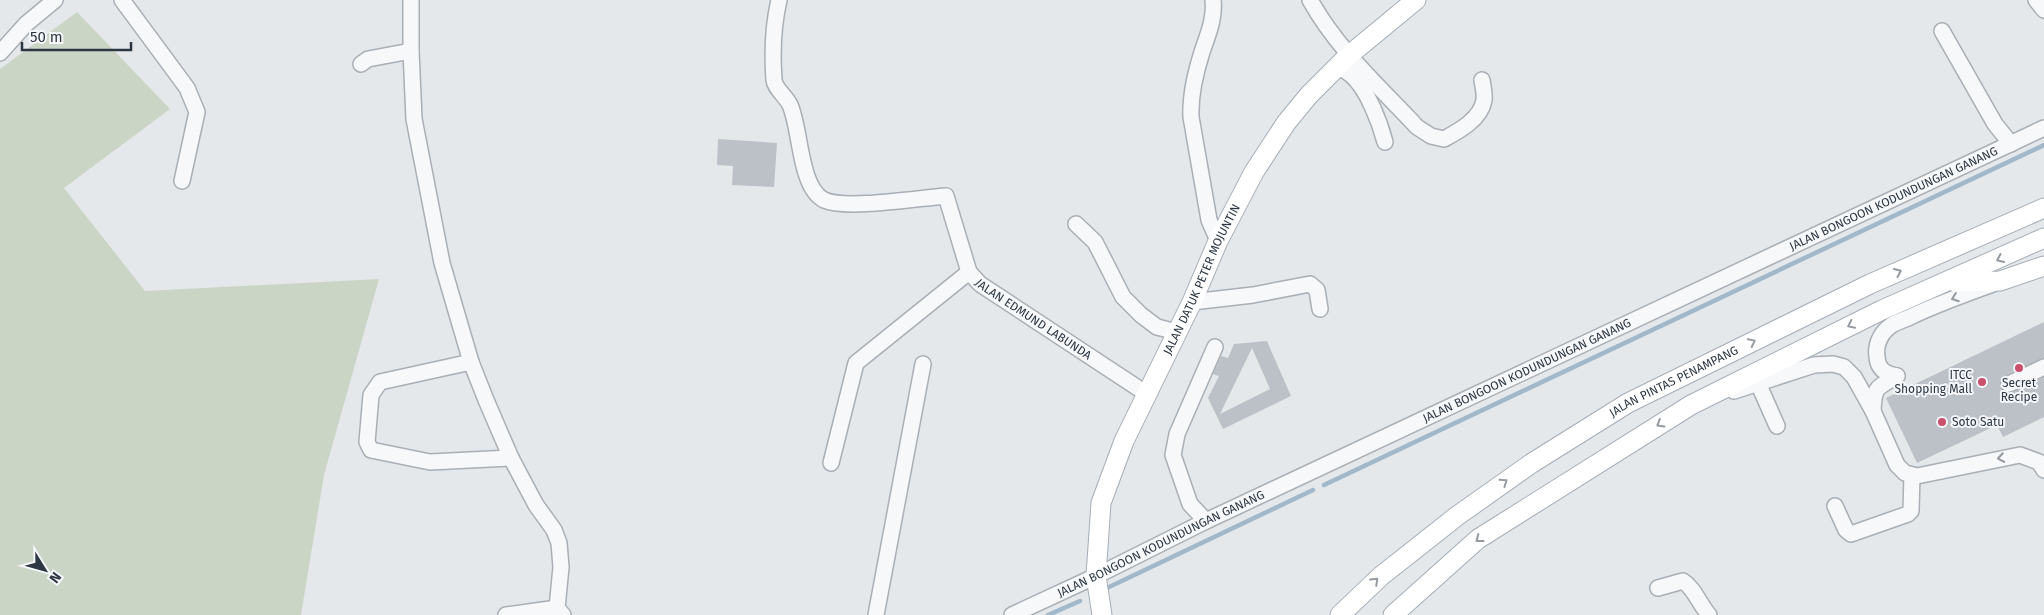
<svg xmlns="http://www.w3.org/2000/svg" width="2044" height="615" font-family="'Fira Sans',sans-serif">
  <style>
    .green { fill: #cbd5c6 }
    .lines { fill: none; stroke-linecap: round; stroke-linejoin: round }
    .stream { stroke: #a1b8ca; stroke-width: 4.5 }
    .building { fill: #bcc1c8; fill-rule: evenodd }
    .minor-casing { stroke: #a9afb5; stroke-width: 18 }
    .major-casing { stroke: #a4adb7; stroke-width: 21 }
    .minor { stroke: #f7f8fa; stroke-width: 15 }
    .major { stroke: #fff; stroke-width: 19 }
    .oneway { stroke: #969ba1 }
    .oneway2 { stroke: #92989e }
    .poi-dot { fill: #ca506c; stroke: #f4f6f9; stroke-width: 2 }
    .labels { text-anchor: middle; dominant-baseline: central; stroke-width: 4; stroke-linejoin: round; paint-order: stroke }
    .street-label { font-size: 12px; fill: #2c3743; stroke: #f4f6f9 }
    .poi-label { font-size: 12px; fill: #2c3743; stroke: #f4f6f9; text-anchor: end }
  </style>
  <rect width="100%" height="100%" fill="#e4e8eb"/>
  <path class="green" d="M77 12 170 109 64 188 145 291 379 279 324 475 301 615H0V69Z"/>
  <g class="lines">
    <path class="stream" d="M1324 485 2044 145
      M1107 588 1313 490
      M1048 615 1080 601"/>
  </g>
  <path class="building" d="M718 139 777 143 774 187 732 185 733 166 717 165Z
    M2044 322V358L2005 376 2000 384 2003 391 2009 393 2044 377V417L2003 437 1997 425 1917 463 1886 398Z
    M1267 341 1291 396 1223 429 1208 398 1219 376 1213 374 1221 356 1228 358 1234 344ZM1252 348 1270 389 1220 414Z"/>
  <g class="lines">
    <defs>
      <g id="minor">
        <path d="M122 0 187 88 197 112 182 181"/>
        <path d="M411 0V51L414 119 442 263 471 362 486 400 511 458 536 505 554 530 559 543 561 567 557 608 563 615"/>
        <path id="s1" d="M779 0C773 26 772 53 774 80 775 89 786 96 790 105 801 129 799 187 824 200 846 210 918 198 946 196L966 262 969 272 980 284 1147 394"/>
        <path d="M1213 0C1215 19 1208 34 1202 52 1195 74 1190 95 1191 117L1209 220 1218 241"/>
        <path d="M1310 0C1338 50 1379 86 1417 127L1431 136 1444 139C1459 131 1481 119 1484 100 1485 94 1483 87 1482 80"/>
        <path d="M2036 0 2044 10"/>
        <path d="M1942 31 1995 124 2011 144"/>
        <path d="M0 53 26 24 55 0"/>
        <path d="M361 64 368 59 411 51"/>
        <path d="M1337 67C1341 69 1347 71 1351 75 1367 88 1380 123 1385 142"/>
        <path d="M1076 224 1095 242 1123 297 1141 315 1157 327 1177 332"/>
        <path d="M1192 302 1253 295 1310 284 1317 290 1320 309"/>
        <path d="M471 362 380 382 371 395 367 442 371 450 430 462 511 458"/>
        <path d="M1897 376C1886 374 1878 370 1877 357 1875 346 1880 334 1889 327 1895 322 1904 320 1910 317 1937 304 1965 294 1993 284"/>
        <path d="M1758 383 1777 426"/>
        <path d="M2009 384 2044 367"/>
        <path d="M1734 391 1814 365 1833 364 1844 367 1854 377 1873 411 1897 465 1905 473 1917 476 2020 455 2039 462 2044 470"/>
        <path d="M1873 411C1874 386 1877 388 1897 376"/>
        <path d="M831 463 856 363 969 272"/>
        <path d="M1835 506 1846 530 1851 534 1908 514 1911 511 1912 475"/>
        <path d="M1206 521 1190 504 1173 455 1177 434 1215 347"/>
        <path d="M1658 588 1683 581C1694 588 1700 605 1709 615"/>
        <path d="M506 615 557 608"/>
        <path d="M876 615 923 364"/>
        <path id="s2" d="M1012 615 1096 576 1206 521 2044 128"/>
      </g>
      <g id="major">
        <path d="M1955 282 2000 281 2044 266"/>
        <path id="s3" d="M1102 615 1096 576 1101 503 1124 441 1192 302 1218 241 1254 172 1286 123 1309 95 1348 56 1416 0"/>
        <path id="s4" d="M1340 615 1381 576 1457 516 1532 463 1628 403 1870 284 2044 208"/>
        <path d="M1393 615 1478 539 1691 405 1882 310 2044 238"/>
      </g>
    </defs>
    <use href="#minor" class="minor-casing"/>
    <use href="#major" class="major-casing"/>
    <use href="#minor" class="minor"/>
    <use href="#major" class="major"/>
  </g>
  <defs><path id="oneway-chevron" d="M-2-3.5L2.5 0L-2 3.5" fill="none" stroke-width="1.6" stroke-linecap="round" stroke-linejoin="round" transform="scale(1.25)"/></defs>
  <g class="oneway">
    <use href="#oneway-chevron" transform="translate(2000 259) rotate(156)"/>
    <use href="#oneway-chevron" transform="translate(1898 272) rotate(-24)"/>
    <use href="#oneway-chevron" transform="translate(1851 325) rotate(154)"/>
    <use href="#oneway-chevron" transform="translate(1752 342) rotate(-26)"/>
    <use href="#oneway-chevron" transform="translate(1660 424) rotate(149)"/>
    <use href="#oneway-chevron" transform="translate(1504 482) rotate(-35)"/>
    <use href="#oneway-chevron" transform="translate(1479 539) rotate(143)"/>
    <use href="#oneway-chevron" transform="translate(1375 581) rotate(-44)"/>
  </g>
  <g class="oneway2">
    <use href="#oneway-chevron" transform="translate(1955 298) rotate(160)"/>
    <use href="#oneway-chevron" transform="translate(2001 458) rotate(170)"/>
  </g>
  <g class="poi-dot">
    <circle cx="2019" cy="368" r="5"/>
    <circle cx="1982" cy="382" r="5"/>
    <circle cx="1942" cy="422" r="5"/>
  </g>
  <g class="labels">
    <g class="street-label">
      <text stroke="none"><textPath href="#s2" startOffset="975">JALAN BONGOON KODUNDUNGAN GANANG</textPath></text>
      <text stroke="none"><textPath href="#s3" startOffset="358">JALAN DATUK PETER MOJUNTIN</textPath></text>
      <text stroke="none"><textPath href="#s1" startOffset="496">JALAN EDMUND LABUNDA</textPath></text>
      <text stroke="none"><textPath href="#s2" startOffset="570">JALAN BONGOON KODUNDUNGAN GANANG</textPath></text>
      <text stroke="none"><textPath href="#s4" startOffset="409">JALAN PINTAS PENAMPANG</textPath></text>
      <text stroke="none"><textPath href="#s2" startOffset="165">JALAN BONGOON KODUNDUNGAN GANANG</textPath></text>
    </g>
    <g class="poi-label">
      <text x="1972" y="375">ITCC<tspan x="1972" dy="14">Shopping Mall</tspan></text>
      <text x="2019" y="383" text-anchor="middle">Secret<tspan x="2019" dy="14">Recipe</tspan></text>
      <text x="1952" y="422" text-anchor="start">Soto Satu</text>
    </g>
  </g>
  <g transform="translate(45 570) rotate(127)" stroke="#f4f6f9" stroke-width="4" paint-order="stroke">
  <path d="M0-4L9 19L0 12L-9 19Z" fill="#2c3743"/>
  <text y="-8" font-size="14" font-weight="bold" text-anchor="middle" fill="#2c3743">N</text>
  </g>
  <path d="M22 42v8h109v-8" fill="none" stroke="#2c3743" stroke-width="2.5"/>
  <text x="30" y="42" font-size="15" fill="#2c3743" stroke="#f4f6f9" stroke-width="4" paint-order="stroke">50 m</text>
</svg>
